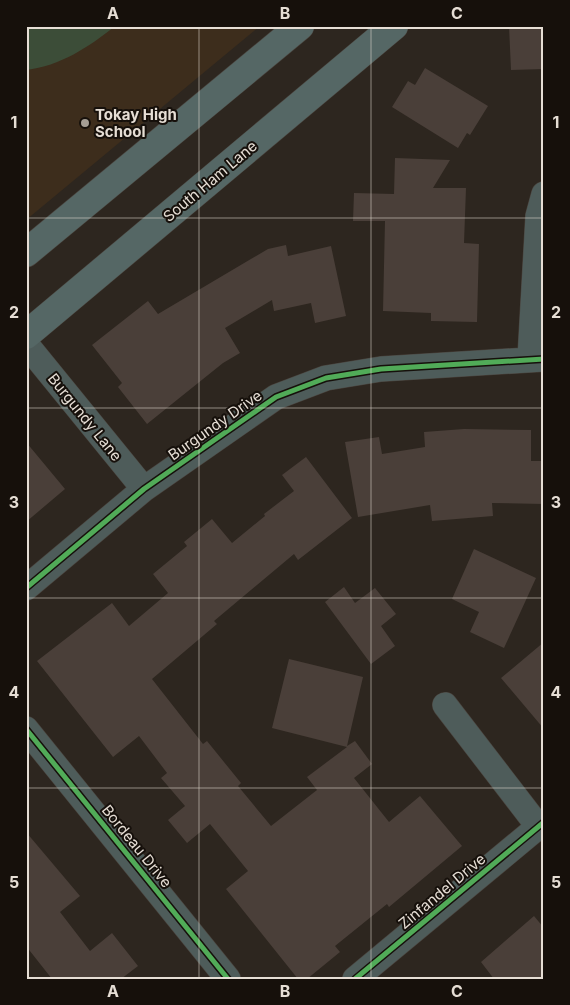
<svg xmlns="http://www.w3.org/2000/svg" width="570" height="1005" font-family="Inter,sans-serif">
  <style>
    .built { fill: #3d2d1c }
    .green { fill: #3c4d38 }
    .building { fill: #4a3f39 }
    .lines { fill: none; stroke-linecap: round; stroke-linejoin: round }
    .street-casing { stroke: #4a433d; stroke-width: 26 }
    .secondary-casing { stroke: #4a433d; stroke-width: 29 }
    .street { stroke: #4e5c5a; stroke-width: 25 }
    .secondary { stroke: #556765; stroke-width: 28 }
    .cycleway-casing { stroke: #16100b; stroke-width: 8 }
    .cycleway { stroke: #51ab58; stroke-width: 5 }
    .grid { fill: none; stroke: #e6ded5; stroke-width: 1; stroke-opacity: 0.55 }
    .poi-dot { fill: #a59e95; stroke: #16100b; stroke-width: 2 }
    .labels { text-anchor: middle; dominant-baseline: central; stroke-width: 4; stroke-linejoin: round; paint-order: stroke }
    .poi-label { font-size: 15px; font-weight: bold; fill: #e6ded5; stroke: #16100b; text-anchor: start }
    .street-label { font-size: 15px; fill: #e6ded5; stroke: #16100b }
    .neatline { fill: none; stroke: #e6ded5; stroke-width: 2 }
    .grid-label { font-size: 16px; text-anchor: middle; font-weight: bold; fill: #e6ded5 }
  </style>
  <rect width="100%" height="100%" fill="#2d261f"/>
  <path class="built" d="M26 26H260L26 220Z"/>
  <path class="green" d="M33 26H115C89 47 60 66 26 70V28Z"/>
  <path class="building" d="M509 26H544V69L511 70Z
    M425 68 488 106 470 135 467 133 458 148 392 107 408 81 415 85Z
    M395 158 450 160 433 188H466L464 243 479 244 477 322 431 321V313L383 311 385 221H353L354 193 394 194Z
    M286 245 288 256 331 246 346 316 315 323 311 303 274 311 272 300 225 328 240 353 223 363 147 424 118 387 122 383 92 345 148 301 158 314 268 249Z
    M464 429 531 430V461H544V504L492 503 493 516 432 521 430 505 358 517 345 442 379 437 382 454 425 447 424 432Z
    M26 442 65 489 26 522Z
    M306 457 352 518 298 560 294 554 214 621 217 624 152 679 203 744 207 741 241 783 238 786 271 826 317 790 307 777 347 747 272 728 289 659 363 677 347 746 355 741 372 764 354 778 389 822 420 796 462 846 389 907 387 904 335 946 340 952 307 979H298L226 889 248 871 210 824 187 843 168 820 185 806 161 778 167 773 139 736 113 757 37 661 112 603 129 626 168 593 153 574 187 546 184 542 212 519 232 543 265 516 264 514 294 491 282 475Z
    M474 549 536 578 504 648 470 632 479 612 452 599Z
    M344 587 355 603 375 588 396 614 381 626 395 646 371 664 325 602Z
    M544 642V729L501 678Z
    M26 832 80 896 60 912 90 951 112 933 138 966 121 979H52L26 946Z
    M534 916 544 928V979H494L481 962Z"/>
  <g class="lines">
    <defs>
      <path id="street" d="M26 344 144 489
        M530 358 538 216 544 194
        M26 588 144 489 276 397 326 378 381 369 544 359
        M445 705 538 826
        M26 729 228 979
        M355 979 544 822"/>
      <path id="secondary" d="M26 253 300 26
        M26 335 394 26"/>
    </defs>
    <use href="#street" class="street-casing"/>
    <use href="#secondary" class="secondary-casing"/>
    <use href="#street" class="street"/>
    <use href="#secondary" class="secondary"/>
    <defs>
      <path id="cycleway" d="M26 588 144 489 276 397 326 378 381 369 544 359
        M26 729 228 979
        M355 979 544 822"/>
    </defs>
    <use href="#cycleway" class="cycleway-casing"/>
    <use href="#cycleway" class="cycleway"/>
  </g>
  <path class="grid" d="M199 26V979M371 26V979M26 218H544M26 408H544M26 598H544M26 788H544"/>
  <circle class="poi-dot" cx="85" cy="123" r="5"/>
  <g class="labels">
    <g class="poi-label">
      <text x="95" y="114">Tokay High<tspan x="95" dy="17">School</tspan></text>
    </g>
    <g class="street-label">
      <text transform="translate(210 181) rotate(-40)">South Ham Lane</text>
      <text transform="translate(85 417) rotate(51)">Burgundy Lane</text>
      <text transform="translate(215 425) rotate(-35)">Burgundy Drive</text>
      <text transform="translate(137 846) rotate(51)">Bordeau Drive</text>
      <text transform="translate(442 891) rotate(-40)">Zinfandel Drive</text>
    </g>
  </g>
  <rect width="570" height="1005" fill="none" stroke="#16100b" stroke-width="55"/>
  <rect x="28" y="28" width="514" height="950" class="neatline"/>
  <g class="grid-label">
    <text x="113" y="19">A</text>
    <text x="285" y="19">B</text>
    <text x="457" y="19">C</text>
    <text x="14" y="128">1</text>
    <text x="556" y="128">1</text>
    <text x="14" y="318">2</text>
    <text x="556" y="318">2</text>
    <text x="14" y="508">3</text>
    <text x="556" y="508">3</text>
    <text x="14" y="698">4</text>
    <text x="556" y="698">4</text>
    <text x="14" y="888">5</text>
    <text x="556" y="888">5</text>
    <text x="113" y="997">A</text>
    <text x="285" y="997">B</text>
    <text x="457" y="997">C</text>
  </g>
</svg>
